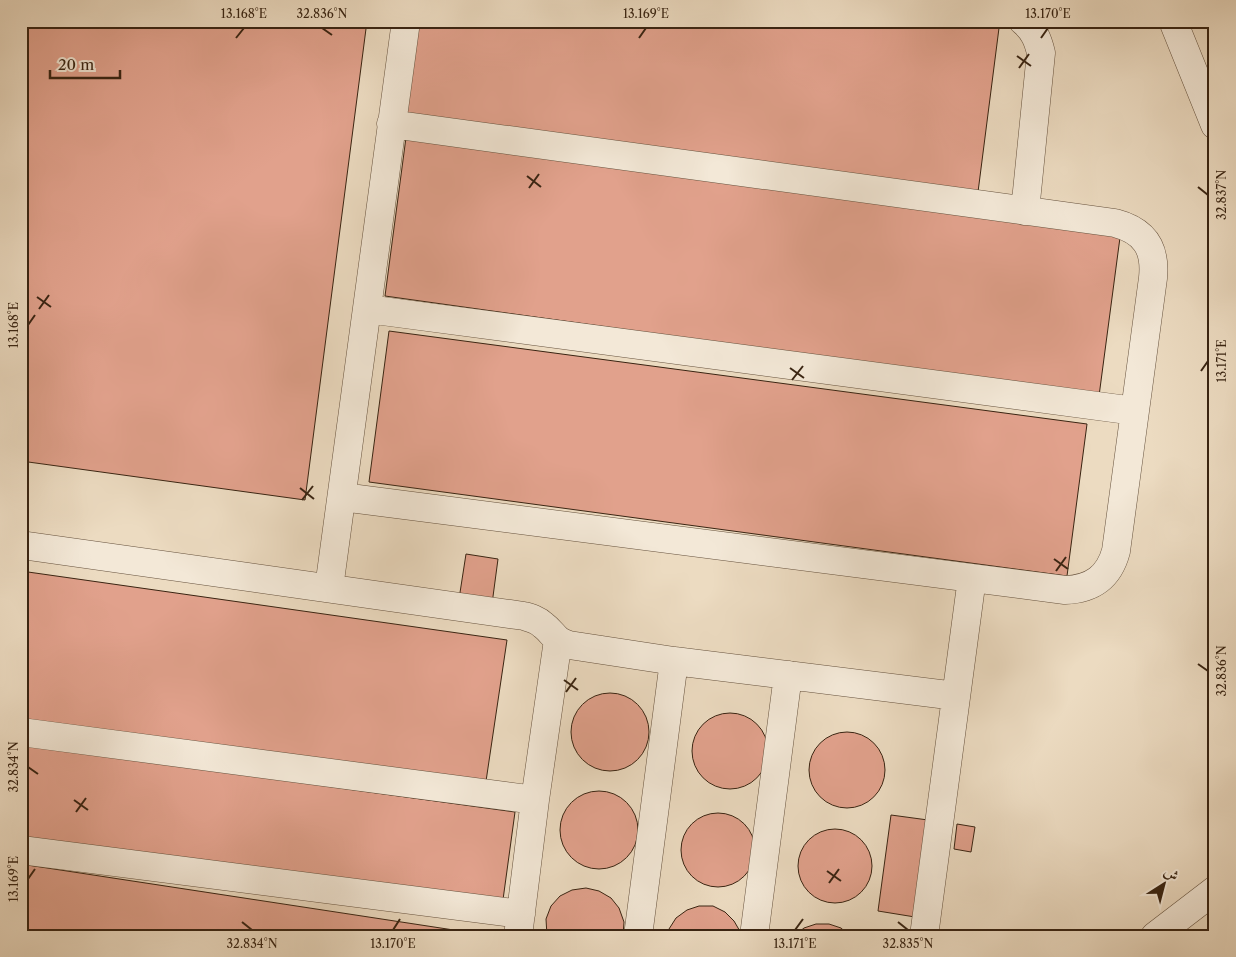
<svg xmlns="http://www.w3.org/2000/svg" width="1236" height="957" font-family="'Libre Caslon Text',Amiri,serif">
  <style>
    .building { fill: #e1a18c; stroke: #392412 }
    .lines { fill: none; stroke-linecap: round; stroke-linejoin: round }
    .minor-casing { stroke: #66523e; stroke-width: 29 }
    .minor { stroke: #f3e8d7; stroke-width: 28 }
    .ticks { fill: none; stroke: #392412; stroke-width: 2 }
    .neatline { fill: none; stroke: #392412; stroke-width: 2 }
    .ticks-label { font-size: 12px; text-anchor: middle; fill: #392412 }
  </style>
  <rect width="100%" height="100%" fill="#ecdbc1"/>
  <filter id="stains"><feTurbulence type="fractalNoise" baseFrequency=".004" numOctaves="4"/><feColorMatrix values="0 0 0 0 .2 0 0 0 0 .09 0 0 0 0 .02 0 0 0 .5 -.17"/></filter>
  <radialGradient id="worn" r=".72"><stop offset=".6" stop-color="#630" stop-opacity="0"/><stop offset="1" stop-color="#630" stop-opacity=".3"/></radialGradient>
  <path class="building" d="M21 21H367L305 500 21 461Z
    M418 21H948L999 28 978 192 406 118Z
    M407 130 1121 230 1099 396 385 296Z
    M389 331 1087 424 1067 576 369 482Z
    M466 554 498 559 492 604 459 599Z
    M21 571 507 640 485 788 21 726Z
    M571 732a39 39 0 1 1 78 0a39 39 0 1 1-78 0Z
    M692 751a38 38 0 1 1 76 0a38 38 0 1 1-76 0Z
    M809 770a38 38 0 1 1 76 0a38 38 0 1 1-76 0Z
    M21 744 515 812 502 907 21 841Z
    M560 830a39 39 0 1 1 78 0a39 39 0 1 1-78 0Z
    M681 850a37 37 0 1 1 74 0a37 37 0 1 1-74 0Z
    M891 815 928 820 915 917 878 911Z
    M957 824 975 827 971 852 954 849Z
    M798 866a37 37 0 1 1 74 0a37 37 0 1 1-74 0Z
    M21 864 493 936H21Z
    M586 888 599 891 611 898 619 908 624 922 623 936H547L546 919 551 906 560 896 572 890Z
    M699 906H713L725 912 734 921 741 933V936H667L669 929 676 918 687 910Z
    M816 924H829L841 928 850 936H794L804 928Z"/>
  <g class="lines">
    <defs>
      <path id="minor" d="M1023 21C1034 30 1038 40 1041 53L1025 211
        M1173 21 1215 125
        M367 309 1135 411
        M342 497 1065 590C1092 589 1109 577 1116 551L1153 278C1156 248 1145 231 1115 223L391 124
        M21 545 524 616C531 618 538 620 543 625 554 633 554 641 569 645L674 661 956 696
        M329 588 406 21
        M21 732 535 800
        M21 850 521 914
        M518 936 535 800 558 640
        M638 936 674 661
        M754 936 788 675
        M924 936 972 578
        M1155 936 1215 890"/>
    </defs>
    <use href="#minor" class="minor-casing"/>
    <use href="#minor" class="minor"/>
  </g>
  <path class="ticks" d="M322 28 332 35M236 38 244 28M639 38 646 28M1041 38 1048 28M1017 56 1031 66M1019 68 1029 54M527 176 541 187M1198 187 1208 195M529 188 539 174M37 297 51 307M39 309 49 295M28 325 35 315M790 368 804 378M1201 371 1208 361M792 380 803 366M300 488 314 499M302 500 313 486M1054 559 1068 569M1056 571 1066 557M1198 664 1208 671M564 680 578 690M566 692 576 678M28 767 38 774M74 800 88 810M76 812 86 798M827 871 841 881M28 879 35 869M829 883 839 869M242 922 252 930M898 922 908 930M393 930 400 919M795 930 803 919"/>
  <rect width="1236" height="957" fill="none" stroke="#ecdbc1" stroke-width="55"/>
  <g transform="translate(1164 884) rotate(36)" stroke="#f3e8d7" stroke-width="4" paint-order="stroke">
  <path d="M0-4L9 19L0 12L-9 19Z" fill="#392412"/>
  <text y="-8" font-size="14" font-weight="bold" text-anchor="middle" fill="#392412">ش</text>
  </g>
  <path d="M50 70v8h70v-8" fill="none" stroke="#392412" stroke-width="2.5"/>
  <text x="58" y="70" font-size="15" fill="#392412" stroke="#f3e8d7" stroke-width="4" paint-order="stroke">20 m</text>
  <rect x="28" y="28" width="1180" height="902" class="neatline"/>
  <g class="ticks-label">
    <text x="244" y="18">13.168°E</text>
    <text x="322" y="18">32.836°N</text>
    <text x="646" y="18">13.169°E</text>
    <text x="1048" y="18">13.170°E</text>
    <text transform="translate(1222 195) rotate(-90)" y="4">32.837°N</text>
    <text transform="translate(14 325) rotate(-90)" y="4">13.168°E</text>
    <text transform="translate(1222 361) rotate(-90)" y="4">13.171°E</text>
    <text transform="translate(1222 671) rotate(-90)" y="4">32.836°N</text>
    <text transform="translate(14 767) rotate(-90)" y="4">32.834°N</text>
    <text transform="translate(14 879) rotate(-90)" y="4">13.169°E</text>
    <text x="252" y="948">32.834°N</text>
    <text x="393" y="948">13.170°E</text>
    <text x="795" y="948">13.171°E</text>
    <text x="908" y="948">32.835°N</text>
  </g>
  <rect width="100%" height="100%" filter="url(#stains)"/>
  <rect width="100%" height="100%" fill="url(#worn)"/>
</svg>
